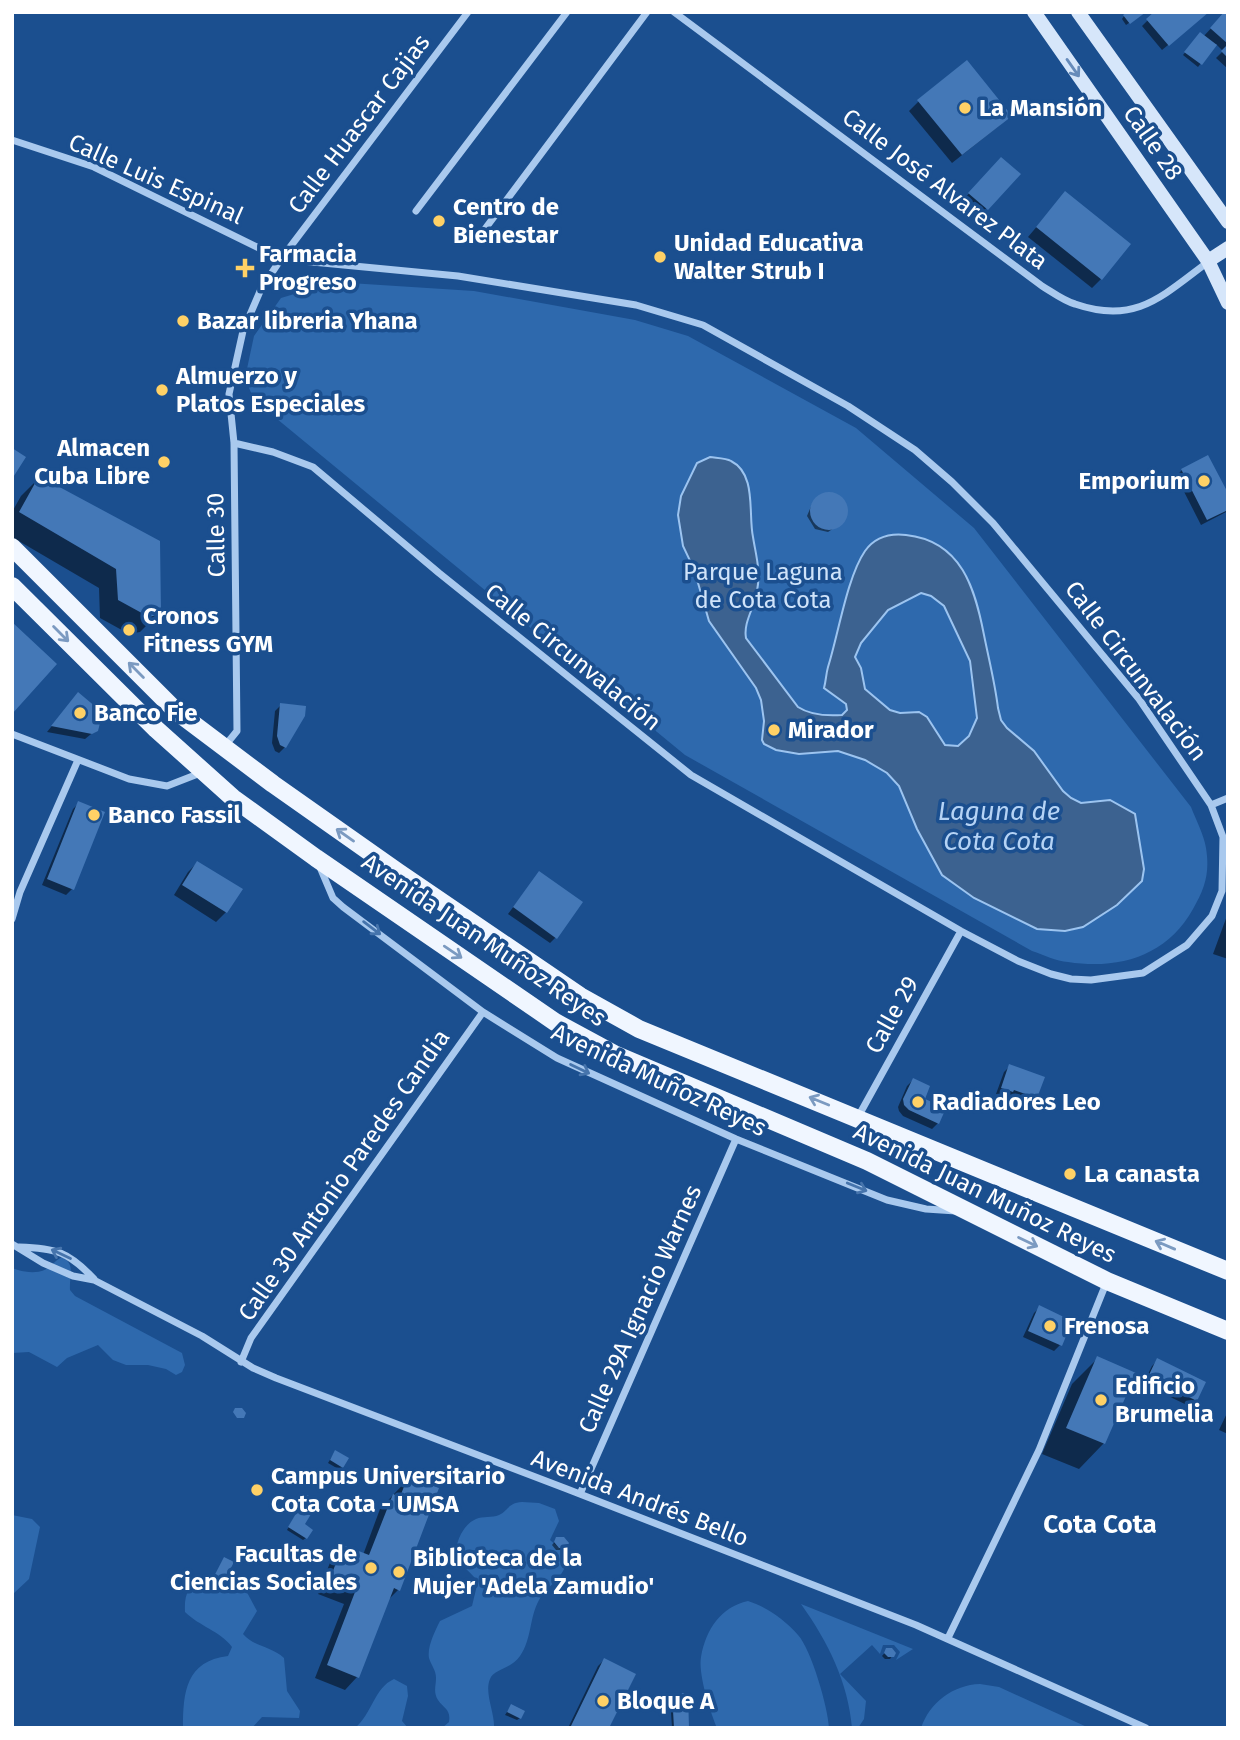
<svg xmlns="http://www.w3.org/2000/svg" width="1240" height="1740" font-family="'Fira Sans',sans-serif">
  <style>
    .green { fill: #2e69ad }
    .water { fill: #3c6290; stroke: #9cc4f0; stroke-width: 2; fill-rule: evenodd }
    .shadow { fill: #0007 }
    .building { fill: #4478b7 }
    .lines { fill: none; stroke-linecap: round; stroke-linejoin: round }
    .street { stroke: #a9c9ee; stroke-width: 7 }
    .secondary { stroke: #d6e6fa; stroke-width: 14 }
    .primary { stroke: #f0f6ff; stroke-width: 18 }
    .oneway { stroke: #668bba }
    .oneway2 { stroke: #7b9ac1 }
    .oneway3 { stroke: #4674ac }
    .poi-dot { fill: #ffd166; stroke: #1b4f8f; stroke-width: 2.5 }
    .labels { text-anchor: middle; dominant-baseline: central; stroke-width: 7; stroke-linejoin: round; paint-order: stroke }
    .poi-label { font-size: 24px; font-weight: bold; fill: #fff; stroke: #1b4f8f; text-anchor: start }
    .street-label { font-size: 24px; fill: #fff; stroke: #1b4f8f }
    .park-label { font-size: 24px; fill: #cfe3fa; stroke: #1b4f8f }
    .water-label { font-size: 26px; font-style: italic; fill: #b5d3f5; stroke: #1b4f8f }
    .neighbourhood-label { font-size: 26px; font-weight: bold; fill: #fff; stroke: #1b4f8f }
  </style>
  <rect width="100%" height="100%" fill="#1b4f8f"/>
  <path class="green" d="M334 282 474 291 635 320 688 336 856 428 974 528 1191 807C1196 820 1204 835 1206 848 1210 873 1205 888 1193 909 1167 956 1119 970 1068 962 1056 961 1044 955 1032 951L685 755 254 400 245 378 254 336 281 298Z
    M62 1257C76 1264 69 1276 70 1290L75 1296 182 1353 185 1365 182 1372 176 1375 166 1369 148 1365H126L113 1360 98 1345 67 1358 57 1367 29 1352 12 1353V1268C22 1272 38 1275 48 1268 53 1264 56 1260 62 1257Z
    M522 1502 539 1503 555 1509 559 1521 550 1540 566 1554C569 1576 549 1583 539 1600 529 1618 532 1639 520 1656 511 1669 494 1669 490 1679 484 1693 495 1713 494 1728H442L449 1722C451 1709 444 1709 438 1700 433 1692 436 1686 436 1678 436 1670 431 1665 429 1658 427 1647 435 1631 440 1621L472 1606 478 1581C464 1566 449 1557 461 1534 465 1527 469 1522 476 1519 483 1516 492 1518 499 1515 509 1510 508 1503 522 1502Z
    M12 1515 32 1519 40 1527 29 1579 12 1595Z
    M232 1580 242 1583 257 1611 243 1634C254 1647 271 1646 284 1658L287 1691 300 1711 299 1718 262 1717 252 1728H183C183 1692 186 1661 228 1656L232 1647C220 1631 199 1626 185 1612 183 1575 206 1584 232 1580Z
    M748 1601C767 1607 785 1620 798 1635 811 1649 828 1707 829 1728H717C710 1711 698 1674 701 1657 706 1629 721 1607 748 1601Z
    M801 1604 913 1649 896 1660 900 1652 894 1645H883L880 1654 872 1645 840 1674 866 1701 864 1719 858 1728H852C848 1682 828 1642 801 1604Z
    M394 1679 407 1686 408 1696 402 1721 408 1728H355C372 1714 374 1688 394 1679Z
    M980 1684 999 1687 1087 1727 921 1728C930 1702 953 1685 980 1684Z"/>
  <path class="water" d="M710 457C716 458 726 458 731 461 757 474 748 514 753 537 756 556 761 571 757 591 755 607 743 622 746 638L798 707C810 715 827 716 842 715L847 710 846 704 824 688C826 681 826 674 828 667 838 636 847 577 865 551 875 537 889 533 906 535 962 541 975 589 984 635 989 660 995 683 998 708L1001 720 1007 728 1034 751 1063 791 1071 798 1081 803 1110 800 1135 814 1144 869 1142 881 1117 905 1083 927 1065 931 1037 929 974 898 942 875 917 829 899 786 887 773 865 760 838 751 799 754 776 750 764 744 762 740 764 721 761 700 756 688 709 621 694 569 683 546 678 515 681 496 697 463ZM921 593 931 596 944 606 970 661 977 718 969 736 958 746 945 745 927 717 919 712 900 713 890 710 865 689 861 668 855 657 861 643 888 610Z"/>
  <path class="shadow" d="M1145 12 1126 25 1122 19 1124 16Z
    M1208 12 1162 50 1142 26 1148 20Z
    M1226 12H1228V69L1216 58 1223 51 1216 44 1198 67 1183 55 1200 34 1203 37Z
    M919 101 1000 125 952 163 909 111Z
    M1001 159 1018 174 980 215 963 200Z
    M1065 193 1101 279 1092 288 1028 237Z
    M1182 470 1228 497V511L1201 525 1176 476Z
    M39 478 159 613 140 632 129 634 100 618 99 588 12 537V512L21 496Z
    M826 493 839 496 847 508 843 522 828 532 815 529 807 516 812 504Z
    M72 701 96 730 85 739 47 732Z
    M281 705 303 715 285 747 279 753 275 751 272 743 275 711Z
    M79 803 72 889 66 895 42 885 73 809Z
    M197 863 240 890 226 912 216 922 174 895 188 872Z
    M539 873 556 937 550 943 508 914Z
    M1228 913V959L1213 954Z
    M1010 1066 1036 1097 1030 1103 1008 1095 1006 1097 996 1094 1004 1072Z
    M913 1080 922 1100 938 1123 932 1129 903 1116 899 1111 898 1107 907 1086Z
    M1040 1307 1060 1345 1054 1351 1023 1337 1034 1313Z
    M1097 1359 1104 1443 1079 1469 1042 1454 1072 1384Z
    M1158 1360 1195 1400 1189 1406 1143 1384 1152 1366Z
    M1228 1411V1434L1219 1430Z
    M333 1455 342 1467 340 1470 328 1463Z
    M409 1478 398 1590 387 1601 357 1677 345 1690 315 1678 344 1604 318 1594 331 1560 343 1548 363 1555 380 1509Z
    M305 1499 303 1525 306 1538 303 1540 287 1530Z
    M557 1539 565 1547 562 1550H556L552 1545Z
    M222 1562 218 1588 216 1590 209 1587Z
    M887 1650 892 1656 890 1659H885L882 1656Z
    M604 1660 607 1728H568L598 1666Z
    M673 1695 687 1728H672L670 1697Z
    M511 1706 520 1718 517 1720 505 1715Z"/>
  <path class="building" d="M1127 12H1146L1130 24 1123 15Z
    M1154 12H1209L1169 46 1146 19Z
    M1224 12H1228V58L1221 51 1228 44 1210 28Z
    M1200 32 1217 45 1202 65 1184 52Z
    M967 60 1012 116 962 155 917 100Z
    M1001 157 1021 174 988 210 968 193Z
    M1065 191 1131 244 1102 280 1036 227Z
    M12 448 26 457 12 479Z
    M1208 455 1228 493V510L1207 520 1181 469Z
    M39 476 160 541 161 614 149 617 118 600 116 569 19 512Z
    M810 511a19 19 0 1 1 38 0a19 19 0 1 1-38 0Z
    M12 622 57 664 12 714Z
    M78 692 97 708 101 719 98 731 92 734 51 726Z
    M280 703 306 706 305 716 286 748 280 745 277 736Z
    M78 801 105 812 74 890 47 879Z
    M197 861 243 889 227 913 182 885Z
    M539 871 583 902 557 939 513 907Z
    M1009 1064 1045 1077 1037 1098 1014 1090 1013 1092 1001 1088Z
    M913 1078 930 1086 925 1099 946 1108 939 1124 909 1110 904 1105 903 1099Z
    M1039 1305 1068 1319 1069 1329 1062 1346 1028 1331Z
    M1097 1356 1136 1373 1105 1444 1066 1428Z
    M1157 1358 1206 1382 1197 1401 1148 1377Z
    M235 1408H242L246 1413 244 1418H237L233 1412Z
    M335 1450 349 1458 343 1468 330 1460Z
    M408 1476 439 1488 400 1591 394 1588 359 1678 327 1665 355 1592 329 1581 343 1545 369 1555 393 1494 400 1497Z
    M307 1495 319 1501 305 1524 313 1530 307 1539 288 1527Z
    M556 1537H564L569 1543 566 1548H559L554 1542Z
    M224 1557 234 1562 220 1589 210 1584Z
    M886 1648H892L896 1653 894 1657H888L884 1653Z
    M604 1658 636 1674 609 1728H570Z
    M672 1693H688L689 1728H674Z
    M511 1704 525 1711 521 1719 507 1712Z"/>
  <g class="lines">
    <path class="street" d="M674 12 1042 286C1052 292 1064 301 1075 304 1136 325 1162 296 1208 262
      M12 140 94 167 281 259 458 276 636 305 703 325 848 406 915 450 952 482 993 523 1139 699 1211 805 1223 837 1222 891 1212 916 1187 945 1143 973 1091 980 1071 979 1051 974 1018 961 961 931 691 775 439 573 313 467 273 452 234 443
      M416 211 567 12
      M476 241 647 12
      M12 734 129 779 167 786 203 772
      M224 747 237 731 234 443 229 394 243 331 261 289 281 259 468 12
      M1211 805 1228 798
      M319 865 333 898 343 907 483 1012 557 1058 736 1139 887 1200 926 1209 956 1211
      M12 919 20 892 78 760
      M858 1117 961 931
      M12 1244 43 1263 73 1276 94 1280 202 1336 253 1368 276 1378 567 1489 916 1625 1146 1728
      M19 1247C56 1248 69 1252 94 1279
      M241 1362 251 1338 483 1012
      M580 1494 736 1139
      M948 1638 1039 1450 1107 1281"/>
    <path class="secondary" d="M1034 12 1208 261 1228 303
      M1078 12 1228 222
      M1208 261 1228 248"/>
    <path class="primary" d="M12 547 176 711 273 784 398 872 580 996 639 1029 1228 1271
      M12 586 156 729 233 798 316 858 555 1022 614 1054 867 1161 1107 1281 1228 1331"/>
  </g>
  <defs><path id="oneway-shaft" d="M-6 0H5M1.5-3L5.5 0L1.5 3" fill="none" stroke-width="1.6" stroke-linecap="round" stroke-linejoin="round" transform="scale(1.75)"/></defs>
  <use class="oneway" href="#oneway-shaft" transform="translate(1073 68) rotate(55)"/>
  <g class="oneway2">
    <use href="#oneway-shaft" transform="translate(61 634) rotate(45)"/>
    <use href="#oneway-shaft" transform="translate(136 670) rotate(-135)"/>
    <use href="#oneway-shaft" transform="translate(345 835) rotate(-145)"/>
    <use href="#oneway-shaft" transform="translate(453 952) rotate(34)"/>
    <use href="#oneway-shaft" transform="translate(819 1101) rotate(-158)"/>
    <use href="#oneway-shaft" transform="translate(1028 1242) rotate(26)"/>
    <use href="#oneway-shaft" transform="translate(1165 1245) rotate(-157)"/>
  </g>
  <g class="oneway3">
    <use href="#oneway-shaft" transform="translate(372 928) rotate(37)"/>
    <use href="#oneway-shaft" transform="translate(580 1069) rotate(26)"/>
    <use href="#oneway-shaft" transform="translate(857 1187) rotate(22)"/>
    <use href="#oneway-shaft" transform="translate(61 1254) rotate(-155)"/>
  </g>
  <g class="poi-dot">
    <circle cx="965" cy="108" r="7"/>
    <circle cx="439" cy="221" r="7"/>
    <circle cx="660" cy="257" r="7"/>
    <path d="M241.5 257.5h7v7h7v7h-7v7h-7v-7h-7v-7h7z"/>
    <circle cx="183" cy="321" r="7"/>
    <circle cx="162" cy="390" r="7"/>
    <circle cx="164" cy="462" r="7"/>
    <circle cx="1204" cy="481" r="7"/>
    <circle cx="129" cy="630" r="7"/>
    <circle cx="80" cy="713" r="7"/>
    <circle cx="774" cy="730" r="7"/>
    <circle cx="94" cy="815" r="7"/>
    <circle cx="918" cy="1102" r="7"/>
    <circle cx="1070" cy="1174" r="7"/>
    <circle cx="1050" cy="1326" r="7"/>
    <circle cx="1101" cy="1400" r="7"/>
    <circle cx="257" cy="1490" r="7"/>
    <circle cx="371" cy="1568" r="7"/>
    <circle cx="399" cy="1572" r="7"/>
    <circle cx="603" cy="1701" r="7"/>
  </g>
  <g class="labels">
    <g class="poi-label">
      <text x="979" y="108">La Mansión</text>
      <text x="453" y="207">Centro de<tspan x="453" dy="28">Bienestar</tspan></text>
      <text x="674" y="243">Unidad Educativa<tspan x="674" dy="28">Walter Strub I</tspan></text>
      <text x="259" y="254">Farmacia<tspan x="259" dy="28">Progreso</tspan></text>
      <text x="197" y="321">Bazar libreria Yhana</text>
      <text x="176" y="376">Almuerzo y<tspan x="176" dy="28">Platos Especiales</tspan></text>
      <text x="150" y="448" text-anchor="end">Almacen<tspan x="150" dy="28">Cuba Libre</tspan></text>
      <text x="1190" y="481" text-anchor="end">Emporium</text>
      <text x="143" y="616">Cronos<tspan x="143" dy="28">Fitness GYM</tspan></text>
      <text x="94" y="713">Banco Fie</text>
      <text x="788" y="730">Mirador</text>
      <text x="108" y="815">Banco Fassil</text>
      <text x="932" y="1102">Radiadores Leo</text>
      <text x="1084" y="1174">La canasta</text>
      <text x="1064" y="1326">Frenosa</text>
      <text x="1115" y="1386">Edificio<tspan x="1115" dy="28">Brumelia</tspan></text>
      <text x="271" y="1476">Campus Universitario<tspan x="271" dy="28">Cota Cota - UMSA</tspan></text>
      <text x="357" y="1554" text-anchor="end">Facultas de<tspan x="357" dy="28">Ciencias Sociales</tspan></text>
      <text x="413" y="1558">Biblioteca de la<tspan x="413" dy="28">Mujer 'Adela Zamudio'</tspan></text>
      <text x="617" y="1701">Bloque A</text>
    </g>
    <g class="street-label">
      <text transform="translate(359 124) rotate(-53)">Calle Huascar Cajias</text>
      <text transform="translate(1153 143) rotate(55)">Calle 28</text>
      <text transform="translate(156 179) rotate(24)">Calle Luis Espinal</text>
      <text transform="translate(945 189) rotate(37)">Calle José Alvarez Plata</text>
      <text transform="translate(216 535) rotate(-91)">Calle 30</text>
      <text transform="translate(573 657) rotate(39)">Calle Circunvalación</text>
      <text transform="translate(1136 671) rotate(53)">Calle Circunvalación</text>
      <text transform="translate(484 940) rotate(34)">Avenida Juan Muñoz Reyes</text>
      <text transform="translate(892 1015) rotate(-61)">Calle 29</text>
      <text transform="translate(659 1080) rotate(25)">Avenida Muñoz Reyes</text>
      <text transform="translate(344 1175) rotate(-55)">Calle 30 Antonio Paredes Candia</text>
      <text transform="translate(985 1193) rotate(26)">Avenida Juan Muñoz Reyes</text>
      <text transform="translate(640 1309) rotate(-66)">Calle 29A Ignacio Warnes</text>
      <text transform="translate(640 1498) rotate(21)">Avenida Andrés Bello</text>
    </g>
    <g class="park-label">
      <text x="763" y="572">Parque Laguna<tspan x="763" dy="28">de Cota Cota</tspan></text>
    </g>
    <g class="water-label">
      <text x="999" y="811">Laguna de<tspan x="999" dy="30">Cota Cota</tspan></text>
    </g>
    <g class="neighbourhood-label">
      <text x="1100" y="1524">Cota Cota</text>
    </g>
  </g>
  <rect width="1240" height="1740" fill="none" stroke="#ffffff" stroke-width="28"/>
</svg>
